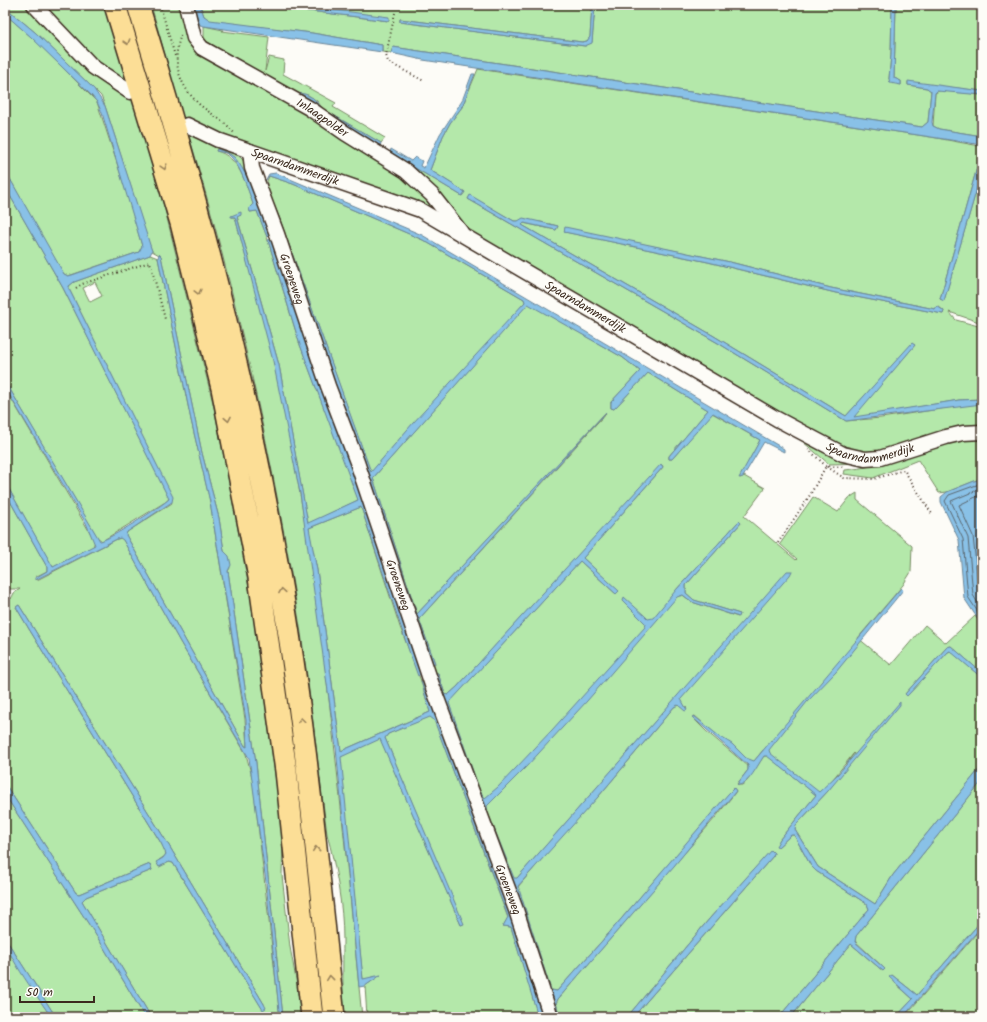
<svg xmlns="http://www.w3.org/2000/svg" width="987" height="1022" font-family="Kalam,sans-serif">
  <style>
    .green { fill: #b4e8aa; stroke: #788964; fill-rule: evenodd }
    .water { fill: #89c1e7; stroke: #6a8597 }
    .lines { fill: none; stroke-linecap: round; stroke-linejoin: round }
    .shore { stroke: #5a666e; stroke-width: 1 }
    .minor-casing { stroke: #3b2a1e; stroke-width: 17 }
    .highway-casing { stroke: #3b2a1e; stroke-width: 24 }
    .path { stroke: #3b2a1e; stroke-width: 2; stroke-dasharray: 1 3; stroke-linecap: butt }
    .minor { stroke: #fdfcf7; stroke-width: 14 }
    .highway { stroke: #fcde96; stroke-width: 21 }
    .oneway { stroke: #9c845a }
    .labels { text-anchor: middle; dominant-baseline: central; stroke-width: 3; stroke-linejoin: round; paint-order: stroke }
    .street-label { font-size: 12px; fill: #3b2a1e; stroke: #fdfcf7 }
  </style>
  <rect width="100%" height="100%" fill="#fdfcf7"/>
  <filter id="ink" filterUnits="userSpaceOnUse"><feTurbulence type="fractalNoise" baseFrequency=".025" numOctaves="2"/><feDisplacementMap in="SourceGraphic" scale="8" xChannelSelector="R" yChannelSelector="G"/><feConvolveMatrix kernelMatrix="1 2 1 2 8 2 1 2 1" color-interpolation-filters="sRGB"/></filter>
  <g filter="url(#ink)">
    <path class="green" d="M5 5H29L132 97 165 210 213 403 230 487 251 599 281 818 283 839 282 875 290 947 297 985 301 1017H283L256 763 228 571 230 568 224 551 219 518 202 453 161 256 152 251 149 244 105 106 101 96 36 33 5 7Z
      M39 5H104L129 87 105 72Z
      M151 5H183L191 39 384 160 449 219 204 129 183 119Z
      M200 5H261L389 21 297 5H592L590 37 587 41 582 42 400 19V22L585 46 592 42 595 5H892L891 55 889 79 901 85V81L894 78 896 5H982V91L908 82V85L927 88 931 91 928 122 922 127 393 47 391 53 382 52V45L312 33 210 21 204 16Z
      M5 14 37 42 97 102 128 197 142 246 139 252 68 276 64 274 59 267 5 170Z
      M204 26 223 30 222 31 269 37 265 71 269 57 284 60 283 74 336 103 333 107 385 138 381 143 323 109 317 101 308 95 295 93 204 40Z
      M478 69 931 137 980 146 982 150 940 299 944 300 980 178 982 176V323L949 312 956 320 982 327V399L959 400 854 418 853 416 915 345 912 344 846 416 714 336 522 225 523 223 556 230 558 226 541 222 514 221 470 196 468 199 718 343 846 421 881 418 979 403 982 404V429L877 454 844 450 466 233 390 153 462 196 465 192 430 170 443 136 450 123 462 107ZM565 228 730 262 831 288 935 309 938 306 944 311 943 314 836 293 708 262 565 232Z
      M941 90 982 95V136L939 129 933 126 935 93Z
      M187 129 233 150 243 160 260 197V205C244 182 247 160 217 149L216 151C239 156 246 184 253 204L250 212 257 211 267 237 299 342 357 495 358 500 308 524 279 365 237 216 241 215 232 217H235C253 285 274 353 287 422 325 619 342 818 362 1017H345C342 991 343 966 343 940 343 905 336 868 327 834 318 767 311 700 301 633 274 463 237 295 187 129Z
      M269 176 293 184 423 240 524 299 525 302C476 361 419 413 371 473L279 217 269 193H267V181Z
      M5 187 63 288 169 498 167 501 102 541 97 537 5 381Z
      M150 255 158 258 191 420 210 501 245 719 247 747 245 746 126 535 127 532 172 503 157 466 69 289V286L74 282ZM95 282 102 296 90 302 83 288Z
      M528 303 622 357 640 371 611 402V408L614 409 648 373 708 410 669 456V459H672L712 413 760 440 740 478 744 476 765 488 744 516 796 560 797 559 780 544 813 497 838 512 849 498 857 493V500L912 546 911 572 903 585 858 638 891 665 925 625 946 643 975 616 982 625V673L951 646 947 647 905 694 907 696 948 652 951 651 982 678V766L893 875 875 904 818 867 795 830 796 825 828 791 854 753 820 795 763 750 751 765 695 716 692 717 706 731 748 766V770L737 784 738 785H742L747 781 764 756H768L816 795 780 839 777 846 778 847 791 835H794L811 866 816 871 867 904 869 909 779 1017H633L773 856 774 853 771 851 710 918 627 1017H560L556 1003 558 999 715 818 734 794 736 791 734 788 610 932 557 991 551 990 517 888 570 826 598 797 674 707 678 705 685 710 687 708 675 699 511 885 453 734 383 522 432 664H435L419 619 606 413 417 614 373 478ZM662 465 663 467 583 558 618 591 616 594 580 561 456 695 443 702 435 673H438L445 694 448 695 457 687ZM739 521 741 523 686 585V593L694 600 740 614 738 617 692 602 676 590Z
      M5 388 95 541 93 547 56 566 53 567 48 559 5 482Z
      M796 436 866 463 829 464Z
      M982 438V478L947 492 939 493 918 460 873 478 844 474 845 470C882 467 913 452 948 442 959 439 971 439 982 438Z
      M5 492 47 567V571L35 577 37 580 117 539 122 538 180 642 246 754 253 781 280 1017H151L82 901 86 897 152 870 150 864 79 894 76 893 5 784V589L11 599 14 593 20 589H10L5 583ZM19 605 168 844 264 1004 262 1008 173 863 169 862 159 867V860L165 856 166 852 161 843 29 629 16 607Z
      M361 507 400 627 421 681 430 712 341 751 317 570 309 531V528Z
      M430 716 434 719 508 918 503 926 511 927 539 1017H367L365 986 379 976 363 980 340 757 380 738 461 925 463 924 385 738 388 734Z
      M982 781V920L917 995 892 975 895 983 913 999 896 1017H791L851 944 883 971 885 969 855 941 856 936Z
      M5 795 101 943 145 1017H56L5 938Z
      M982 927V1017H904Z
      M5 945 51 1017H5Z"/>
    <path class="water" d="M193 5H200L204 16 210 20 312 33 382 45V52L204 26 200 25Z
      M261 5H297L389 17V21Z
      M592 5H595L592 43 585 46 400 22V19L582 42 587 41 590 37Z
      M892 5H896L894 78 901 81V85L890 83 889 79 891 55Z
      M5 7 36 33 94 89 105 106 152 251 150 255 74 282 69 286V289L173 497 172 502 127 532 126 535 245 746 247 747 246 720 210 502 191 420 158 258 159 254 161 256 202 453 219 518 224 551 229 556 231 565 228 571 256 763 283 1017H280L279 1011 266 882 249 758 180 642 123 540 120 538 117 539 35 580V578L47 571V567L5 492V482L53 567 95 545 86 523 10 396 5 388V381L100 541C107 541 162 506 169 499L63 288 5 187V170L64 274 68 276 72 275 139 252 142 246 102 113 97 102 91 95 31 37 5 14Z
      M212 46 295 93 305 94 313 98 323 109 381 143 380 146H379L317 108C311 99 308 97 297 97Z
      M393 47 922 127 928 122 931 91 927 88 908 85V81L982 91V95L937 91 935 93 932 122 933 126 939 129 982 136V149L980 146 976 144 931 137 423 60 391 53Z
      M472 74H475L462 107 450 123 443 136 430 170 465 192 462 196 390 153 391 149 411 161 415 157 422 161 420 166 424 168 440 134 462 101Z
      M217 149C223 151 229 153 234 157 247 170 264 216 271 235L267 237 257 211 250 212 249 208 253 204C248 190 239 160 226 153 223 152 219 152 216 151Z
      M982 150V176L980 178 944 301 940 299Z
      M276 173 422 235 784 449V452L764 442 743 477 739 478 760 440 713 413 672 459H669V456L708 410 648 373 614 409 611 408V402L640 371 622 357 528 304 373 478 417 614 606 412 419 619 435 663 432 664 269 193 279 217 371 472 413 423 525 302 524 299 423 240 293 184 269 176 265 181 269 174Z
      M470 195 514 221H518L523 218 558 226 556 230 524 223 522 225 714 336 846 416 912 343 915 345 854 417 959 400 982 399V404L846 421 718 343 468 199Z
      M241 212V215L237 217 279 365 308 523 358 500 299 342 268 240 272 239 422 673 418 676 410 654 361 507 309 528 317 570 341 751 430 712 421 681 425 679 521 941 523 955 546 1017H539L537 1013 511 927 503 926 508 917 434 720 430 717 388 734 385 738 464 924 461 925 380 739 341 757 363 979 381 975 365 986 359 987 336 748 300 493 273 361 235 217H231V216Z
      M565 227 730 262 831 288 935 309 937 306 944 311 943 314 836 293 708 262 564 232Z
      M661 464 663 467 583 558 619 591 616 594 580 561 449 703 480 791 485 798 498 787 552 730 645 627 646 624 623 601 624 597 645 616 648 619 653 618 676 590 739 521 741 523 686 585V593L694 600 740 614 739 617 692 602 683 595 677 597 587 701 526 767 487 806 488 813 514 878H517L787 571H792L790 575 681 699 687 710 685 711 678 705 674 707 598 797 518 886 551 990 557 991 610 932 728 794 734 788 736 791 674 866 558 999 556 1003 559 1014 555 1013 435 673H438L445 694 448 695 457 687Z
      M982 478V625L964 598 959 540 941 502V497L947 492Z
      M901 588 903 590 895 600 836 672 807 702 769 750 770 753 819 792 838 774 900 702V705L828 791 796 825 795 830 818 867 875 904 893 875 982 766V781L856 936 855 942 885 969 883 971 851 944 791 1017H779L869 909 867 904 816 871 811 866 794 835H791L778 847 776 846 780 839 816 795 767 756H764C758 764 749 785 738 785V783L748 770V765L692 717 694 716 719 736 732 744 746 758 754 761Z
      M19 605 168 844 264 1004 266 1008 263 1010 173 863 169 862 159 867 156 862 163 858 166 854 161 843 29 629 16 607Z
      M951 646 982 673V678L950 651 948 652 907 696 905 694 947 647Z
      M5 784 76 893 79 894 150 864 152 870 86 897 82 901 151 1017H145L101 943 5 795Z
      M771 850 774 853 773 856 633 1017H627L710 918Z
      M982 920V926L903 1017H896L913 999 889 977 892 975 917 995Z
      M5 938 56 1017H51C41 1001 5 954 5 938Z"/>
    <g class="lines">
      <path class="shore" d="M982 483 949 495 945 501 963 539 968 597 982 618
        M982 488 951 501 968 538 973 595 982 610
        M982 494 959 505 973 536 979 593 982 598"/>
      <defs>
        <g id="minor">
          <path d="M34 5 93 67 130 92"/>
          <path id="s1" d="M186 5 194 38 202 48 309 108 345 133 406 171 432 195 461 232"/>
          <path id="s2" d="M187 125 218 140 420 210 777 419 843 454 865 459 880 458 946 437 963 433 982 432"/>
          <path id="s3" d="M250 151 252 168 277 234 328 386 357 462 432 685 516 910 551 1017"/>
        </g>
        <path id="highway" d="M115 5 181 223 222 388 259 577 286 771 312 1017
          M138 5C196 192 246 381 279 574 305 721 318 869 334 1017"/>
      </defs>
      <use href="#minor" class="minor-casing"/>
      <use href="#highway" class="highway-casing"/>
      <path class="path" d="M160 5 175 56
        M395 13 386 55 388 62 424 81
        M181 35C171 61 179 86 200 105 211 114 225 121 234 133
        M76 288 82 284 150 262 165 319
        M808 449 826 466 845 467
        M778 543 810 495 826 466 844 478 874 479 904 470 932 514"/>
      <use href="#minor" class="minor"/>
      <use href="#highway" class="highway"/>
    </g>
    <defs><path id="oneway-chevron" d="M-2-3.5L2.5 0L-2 3.5" fill="none" stroke-width="1.6" stroke-linecap="round" stroke-linejoin="round"/></defs>
    <g class="oneway">
      <use href="#oneway-chevron" transform="translate(127 42) rotate(73)"/>
      <use href="#oneway-chevron" transform="translate(164 167) rotate(73)"/>
      <use href="#oneway-chevron" transform="translate(198 292) rotate(76)"/>
      <use href="#oneway-chevron" transform="translate(228 419) rotate(79)"/>
      <use href="#oneway-chevron" transform="translate(282 591) rotate(-99)"/>
      <use href="#oneway-chevron" transform="translate(301 720) rotate(-98)"/>
      <use href="#oneway-chevron" transform="translate(316 849) rotate(-96)"/>
      <use href="#oneway-chevron" transform="translate(330 978) rotate(-96)"/>
    </g>
  </g>
  <g class="labels">
    <g class="street-label">
      <text stroke="none"><textPath href="#s1" startOffset="186">Inlaagpolder</textPath></text>
      <text stroke="none"><textPath href="#s2" startOffset="116">Spaarndammerdijk</textPath></text>
      <text stroke="none"><textPath href="#s3" startOffset="135">Groeneweg</textPath></text>
      <text stroke="none"><textPath href="#s2" startOffset="440">Spaarndammerdijk</textPath></text>
      <text stroke="none"><textPath href="#s2" startOffset="764">Spaarndammerdijk</textPath></text>
      <text stroke="none"><textPath href="#s3" startOffset="459">Groeneweg</textPath></text>
      <text stroke="none"><textPath href="#s3" startOffset="783">Groeneweg</textPath></text>
    </g>
  </g>
  <rect width="987" height="1022" fill="none" stroke="#fdfcf7" stroke-width="20"/>
  <rect x="10" y="10" width="967" height="1002" fill="none" stroke="#3b2a1e" stroke-width="1.5" filter="url(#ink)"/>
  <path d="M20 996v6h74v-6" fill="none" stroke="#3b2a1e" stroke-width="2"/>
  <text x="26" y="996" font-size="12" fill="#3b2a1e" stroke="#fdfcf7" stroke-width="3" paint-order="stroke">50 m</text>
</svg>
